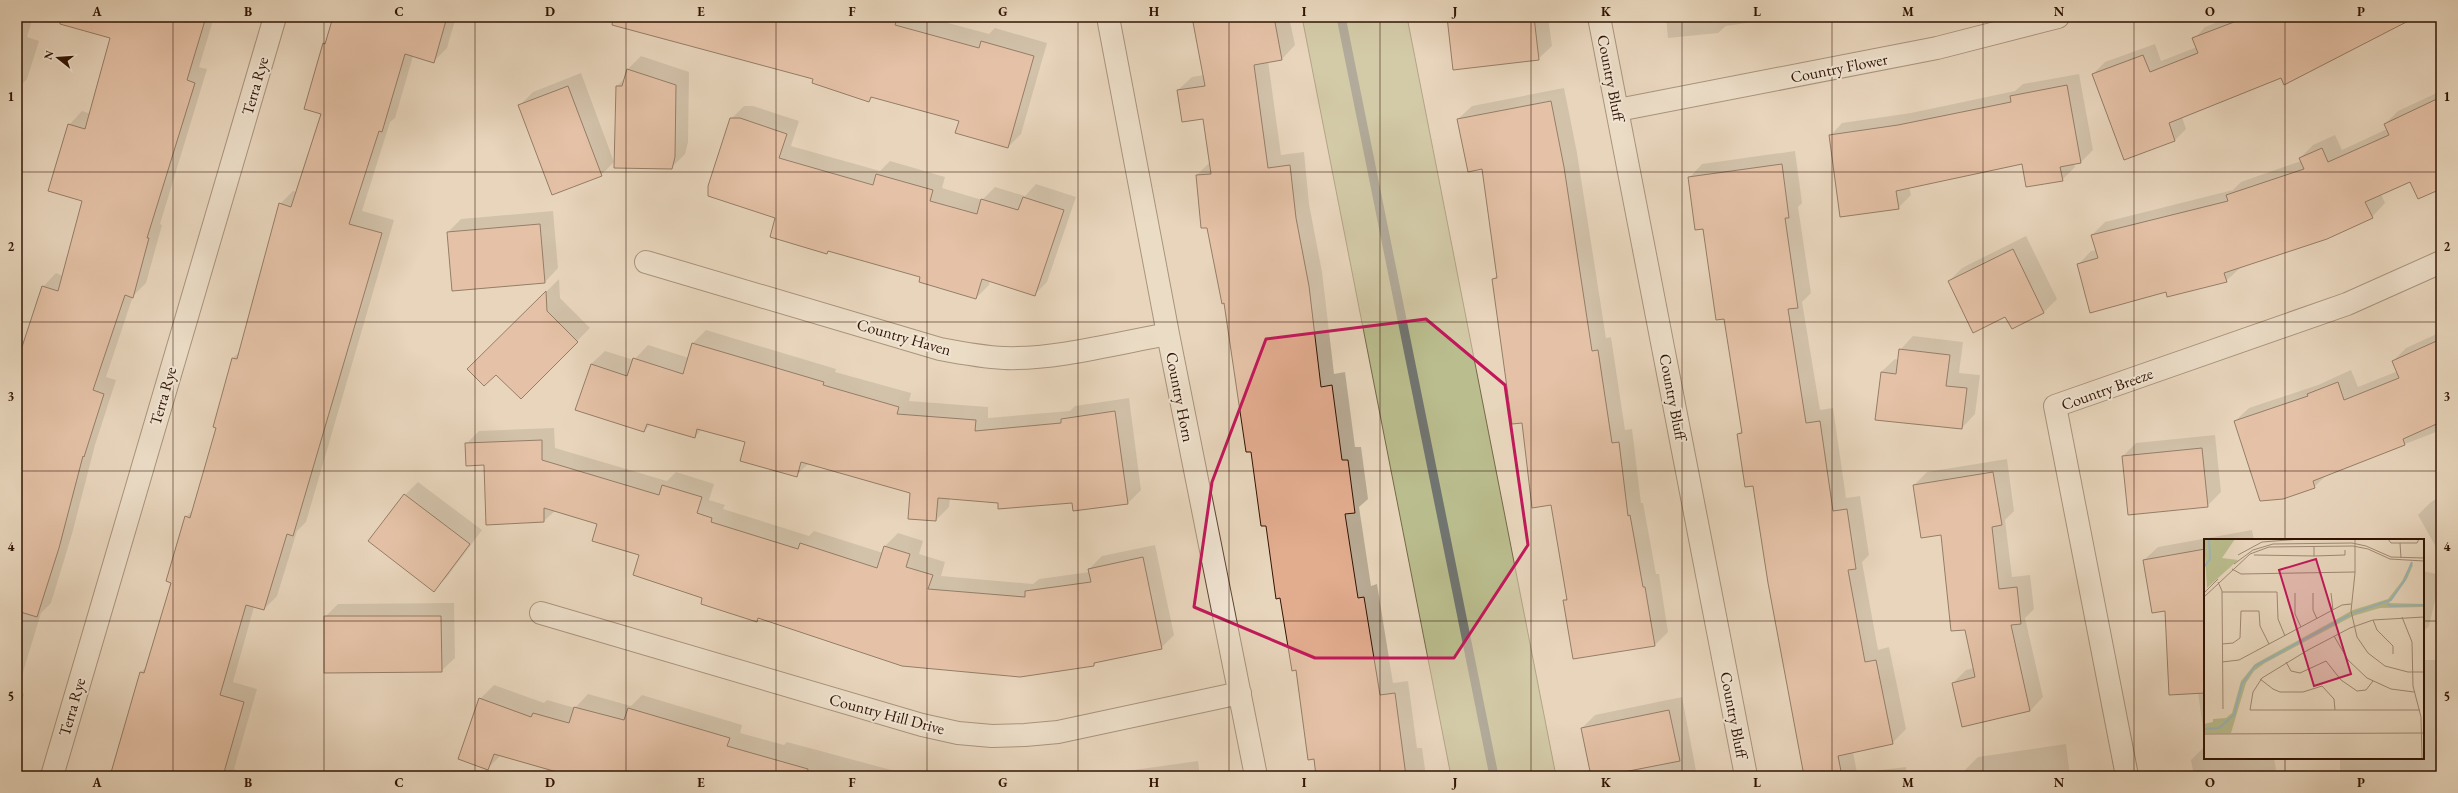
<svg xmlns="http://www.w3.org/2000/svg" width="2458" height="793" font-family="'EB Garamond',serif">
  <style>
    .green { fill: #babd8e; stroke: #766848 }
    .shadow { fill: #0003 }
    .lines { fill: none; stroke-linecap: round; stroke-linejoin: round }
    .stream { stroke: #717571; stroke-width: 9 }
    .building { fill: #e2ac8f; stroke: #311403 }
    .minor-casing { stroke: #5f4431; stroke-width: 24 }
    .minor { stroke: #f0e4d3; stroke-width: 22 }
    .marked { fill: none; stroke: #c2185b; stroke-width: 3; stroke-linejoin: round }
    .grid { fill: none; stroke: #311403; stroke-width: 1; stroke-opacity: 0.55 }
    .labels { text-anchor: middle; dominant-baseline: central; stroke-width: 4; stroke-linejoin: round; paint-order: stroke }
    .street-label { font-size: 16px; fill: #311403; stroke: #f0e4d3 }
    .inset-river { fill: none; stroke: #9cb6bb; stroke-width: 2 }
    .inset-road { fill: none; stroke: #9f8872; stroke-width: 1 }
    .view { fill: #c2185b; fill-opacity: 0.15; stroke: #c2185b; stroke-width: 2 }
    .inset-edge { fill: none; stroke: #311403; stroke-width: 2 }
    .neatline { fill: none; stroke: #311403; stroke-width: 1.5 }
    .grid-label { font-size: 13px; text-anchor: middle; font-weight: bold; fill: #311403 }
  </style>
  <rect width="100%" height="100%" fill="#e8d6bc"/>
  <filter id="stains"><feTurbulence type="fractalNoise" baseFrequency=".005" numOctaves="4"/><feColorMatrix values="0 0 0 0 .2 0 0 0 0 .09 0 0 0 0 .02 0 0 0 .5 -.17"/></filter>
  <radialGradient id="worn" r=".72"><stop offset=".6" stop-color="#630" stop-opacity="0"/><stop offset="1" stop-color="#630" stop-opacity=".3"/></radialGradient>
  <path class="green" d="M1302 17H1407L1556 776H1451Z"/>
  <path class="shadow" d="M17 17H33L27 37 39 41 27 79 19 87 17 93Z
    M107 17H214L199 67 207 69 160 224 162 225 146 283 133 296 106 377 116 380 95 445 72 534 51 603 41 613 17 692 24 694 17 716V347L22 349 43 287 56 273 63 276 83 200 69 125 82 111 91 114 112 38Z
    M334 17H456L447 48 434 61 413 56 395 118 390 122 362 211 394 220 306 522 297 531 277 596 264 609 254 607 233 682 257 689 234 769 236 770 234 776H111L141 672 147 666 172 582 186 517 193 510 218 427 233 358 240 351 280 204 293 191 296 192 322 113 323 44 327 40Z
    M642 17H926L989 34 995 28 1047 43 1021 134 1008 147 960 120 873 97 869 101 815 78Z
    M1193 17H1289L1295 45 1282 59 1268 61 1281 155 1304 152 1309 204 1322 272 1334 374 1345 372 1355 447H1361L1368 499 1359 507 1371 586 1377 584 1393 683 1408 681 1417 748H1422L1426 776H1317L1251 451 1225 302 1197 175 1210 162 1203 118 1178 90 1192 77 1204 75Z
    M1447 17H1548L1552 46 1538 59 1454 69Z
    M1666 17H1787L1726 26 1718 33 1668 38Z
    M2231 17H2408L2281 77 2182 117 2186 129 2175 140 2093 74 2105 62 2155 44 2161 61 2197 47 2194 39 2205 27Z
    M641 56 689 72 688 142 685 154 671 168 617 86 626 77 628 69Z
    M581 73 614 162 601 175 520 105 533 92Z
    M2079 74 2093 150 2081 162 2074 164 2075 167 2062 180 2023 163 1909 187 1911 195 1898 208 1830 136 1842 123 1911 113 2015 91 2023 84Z
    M1564 88 1577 153 1606 338 1611 337 1625 430 1632 429 1641 503H1643L1656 574H1659L1668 632 1655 645 1574 658 1564 601 1568 597 1552 504 1523 422 1493 279 1498 274 1483 168 1458 119 1472 106Z
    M2441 91V187L2411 181 2381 194 2385 203 2372 217 2240 268 2226 281 2167 291 2078 265 2091 251 2096 250 2092 235 2105 222 2233 190 2241 182 2301 161 2300 158 2313 145 2335 135 2342 150 2387 129 2385 124 2398 111Z
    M744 106H753L799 121 791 146 880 171 890 161 945 177 942 188 982 200 995 187 1025 196 1036 184 1076 197 1047 282 1034 295 990 280 989 285 976 298 921 276 829 250 827 252 776 217 731 119Z
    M1795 151 1802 203 1798 207 1811 293 1802 302 1820 410 1833 408 1846 498 1860 496 1869 555 1862 562 1878 650 1889 647 1906 729 1892 743 1853 752 1857 773 1906 767 1907 776H1805L1754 485 1738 434 1743 429 1725 317 1689 178 1702 164Z
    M553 211 558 268 545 282 448 232 461 219Z
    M2026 236 2057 299 2043 313 1949 281 1962 268Z
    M559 279 560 298 590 328 521 398 496 373 469 369Z
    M706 330 836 369 835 372 911 393 909 401 988 407V418L1070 411 1075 406 1129 398 1141 490 1128 503 999 502 950 498 949 507 936 520 911 492 809 463 796 476 746 441 702 429 695 437 651 424 644 431 577 410 591 364 605 351 634 360 648 345 689 358 693 343Z
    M2441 332V430L2328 474 2314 487 2235 421 2249 408 2318 385 2351 370 2358 387 2398 371 2393 361 2406 348Z
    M1913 336 1963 342 1959 373 1980 375 1975 414 1962 428 1881 372 1895 359 1899 360 1900 350Z
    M554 428 555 448 667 481 676 472 714 484 709 500 725 505 723 509 809 536 814 531 883 553 885 546 898 533 923 541 919 554 945 562 941 576 1033 584 1039 579 1090 572 1089 569 1102 556 1155 545 1174 635 1161 648 1097 662 1094 665 760 617 757 620 704 597 598 523 555 511 544 521 466 444 479 431Z
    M2215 435 2221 492 2207 506 2123 456 2136 443Z
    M2007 459 2014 511 2005 520 2012 577 2030 575 2034 609 2025 618 2043 697 2030 711 1953 683 1966 670 1974 668 1942 534 1914 485 1927 472Z
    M418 482 482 530 447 577 434 590 405 495Z
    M2441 496V556L2418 515 2431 502Z
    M2252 530 2254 540H2205V742L2198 693 2144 560 2158 547Z
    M2423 571 2441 575 2429 626 2423 632Z
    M454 603 455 658 441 671 325 617 338 604Z
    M2423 660H2437L2435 747H2441V776H2340V758H2423Z
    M494 685 544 703 547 700 575 708 588 694 631 706 642 695 742 725 740 733 784 745 787 742 906 774 575 776 501 755 487 769 480 699Z
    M1682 697 1697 776H1592L1582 728 1595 715Z
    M2066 744 2070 776H1966L1965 770 1978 757Z
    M2205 746V758H2274L2276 769 2268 776H2194L2191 760Z
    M1198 761 1200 776H1102L1134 770Z"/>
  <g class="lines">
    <path class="stream" d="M1341 17 1494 776"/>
  </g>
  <path class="building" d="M60 17H206L187 80 195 83 147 238H149L133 298 125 295 93 390 104 394 84 457 83 456 59 548 37 617 17 611V362L42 286 58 291 82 201 48 191 68 124 85 129 110 38 60 24Z
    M333 17H447L434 63 405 54 382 132 379 131 349 224 382 233 293 536 287 534 264 610 246 605 220 695 244 702 223 776H110L140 672 144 673 171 583 166 581 185 516 190 518 216 428 213 427 232 358 237 359 279 203 291 207 321 114 304 109 323 43 325 44Z
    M613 17H881L896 22 895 25 979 48 981 41 1034 56 1008 148 955 133 959 121 871 97 869 102 812 83 813 79 612 25Z
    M1192 17H1274L1282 60 1254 65 1268 168 1290 165 1296 218 1309 286 1321 387 1332 385 1342 460H1348L1355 513 1345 514 1358 598 1364 597 1380 695 1395 693 1406 776H1316L1314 759 1308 760 1296 670 1292 671 1280 598 1276 599 1266 526H1261L1251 452H1246L1224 303 1222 304 1207 228H1201L1196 175 1211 174 1203 119 1182 122 1177 90 1205 86Z
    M1447 17H1534L1539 60 1453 70Z
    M2247 17H2416L2284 85 2281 78 2169 123 2175 141 2124 160 2092 74 2143 55 2150 72 2198 53 2192 38Z
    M627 69 676 85 675 157 672 169 614 168 616 86H622Z
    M2067 85 2081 163 2060 167 2063 181 2026 187 2022 164 1896 191 1899 209 1840 217 1829 135 1898 125 2011 102 2010 96Z
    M568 86 602 176 552 195 518 105Z
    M2441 97V189L2418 199 2410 182 2365 202 2373 218 2327 239 2224 273 2227 282 2167 297 2166 292 2090 313 2077 264 2098 258 2091 235 2228 201 2226 195 2304 169 2299 158 2322 148 2328 162 2389 135 2384 124Z
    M1551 101 1564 167 1592 351 1598 350 1612 443 1619 442 1628 516 1630 515 1643 587H1645L1655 646 1573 659 1563 600H1567L1551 505 1532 508 1522 423 1512 424 1492 279 1497 278 1482 169 1468 172 1457 119Z
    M730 118H740L787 134 779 158 873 185 876 174 933 190 930 201 977 214 981 199 1018 210 1023 197 1064 210 1035 296 982 279 976 299 919 282 920 277 828 251 827 254 770 237 775 218 708 196V186Z
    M1782 164 1789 218H1785L1798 308 1788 309 1806 423 1820 421 1833 511 1847 509 1856 569 1848 570 1865 662 1876 660 1893 744 1838 756 1842 776H1804L1768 583 1753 486 1745 487 1737 434 1742 433 1724 319 1716 320 1703 229 1695 230 1688 177Z
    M540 224 545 283 452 291 447 232Z
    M2013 249 2044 313 2012 329 2005 317 1973 333 1948 281Z
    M546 291 547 311 578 342 521 399 496 375 484 386 467 369Z
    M2441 339V422L2403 439 2405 445 2313 481 2315 488 2283 499 2260 501 2234 421 2308 396 2307 394 2338 382 2344 400 2399 378 2392 361Z
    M692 343 824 382 823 385 899 407 897 414 976 420 975 431 1061 423V419L1115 411 1128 504 1073 511 1072 503 998 509V503L938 498 936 521 908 519 910 493 801 462 797 477 740 461 745 442 697 429 695 438 647 424 644 432 575 410 591 364 627 376 633 358 683 374Z
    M1899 349 1950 355 1946 386 1967 388 1962 429 1875 420 1881 372 1896 374Z
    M542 440V460L659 495 662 485 702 497 697 513 712 518 711 522 798 549 800 543 877 568 884 546 910 554 906 567 933 575 928 589 1025 597V591L1091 582 1088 569 1143 557 1162 649 1094 663V666L1020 677 902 666 758 618 757 622 701 604 702 598 633 575 639 555 592 541 597 524 544 508V522L486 525 484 465 466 466 465 443Z
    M2202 448 2208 507 2128 515 2122 456Z
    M1993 472 2002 525 1992 527 1999 589 2017 587 2021 624 2011 625 2030 711 1962 727 1952 683 1975 677 1965 630 1951 631 1941 535 1921 538 1913 485Z
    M404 494 470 544 434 592 368 541Z
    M2205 549V693L2169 695 2165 611 2152 613 2143 560Z
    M324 616H441L442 672 324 673Z
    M479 698 531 717 533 713 569 723 574 707 624 720 628 708 730 738 727 746 808 769 807 776H571L494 754 488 770 458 759Z
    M1669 710 1680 761 1603 776H1591L1581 728Z"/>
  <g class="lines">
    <defs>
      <path id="minor" d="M1108 17 1168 334 1256 776
        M1599 17 1746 776
        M1618 110 1937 48 2058 17
        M646 262 940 349C961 353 982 357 1004 358 1053 360 1118 343 1168 334
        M541 613 922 725 958 733 992 736 1025 735 1058 732 1240 693
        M52 776 275 17
        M2127 776 2055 406 2347 304 2441 262"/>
    </defs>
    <use href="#minor" class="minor-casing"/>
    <use href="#minor" class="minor"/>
  </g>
  <path d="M0 0H2458V793H0ZM1426 319 1505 385 1528 545 1454 658H1315L1194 607 1212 482 1266 339Z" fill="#e8d6bc" fill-opacity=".55" fill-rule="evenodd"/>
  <path class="marked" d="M1426 319 1505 385 1528 545 1454 658H1315L1194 607 1212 482 1266 339Z"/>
  <path class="grid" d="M173 17V776M324 17V776M475 17V776M626 17V776M776 17V776M927 17V776M1078 17V776M1229 17V776M1380 17V776M1531 17V776M1682 17V776M1832 17V776M1983 17V776M2134 17V776M2285 17V540M17 172H2441M17 322H2441M17 471H2441M17 621H2205M2423 621H2441M2285 758V776"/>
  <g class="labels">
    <g class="street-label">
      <text transform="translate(1839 68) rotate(-11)">Country Flower</text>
      <text transform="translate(1611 78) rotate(79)">Country Bluff</text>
      <text transform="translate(255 86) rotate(-74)">Terra Rye</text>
      <text transform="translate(904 337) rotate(16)">Country Haven</text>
      <text transform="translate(2107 389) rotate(-20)">Country Breeze</text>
      <text transform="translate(163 396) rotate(-74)">Terra Rye</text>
      <text transform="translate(1180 397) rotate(79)">Country Horn</text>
      <text transform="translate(1673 397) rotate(79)">Country Bluff</text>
      <text transform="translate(72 707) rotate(-74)">Terra Rye</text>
      <text transform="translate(887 714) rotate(15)">Country Hill Drive</text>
      <text transform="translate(1734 715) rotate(79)">Country Bluff</text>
    </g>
  </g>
  <g transform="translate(2204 539)">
    <rect width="220" height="220" fill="#e8d6bc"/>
    <path d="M0 0H31L18 19 34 21 3 49ZM207 24 209 26 203 40 185 64 220 65V68L176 69 149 77 61 124 50 132 42 144 27 194H0V185L9 183V180L22 179 28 174 37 142 51 125 149 71 184 60 198 42Z" fill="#babd8e"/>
    <path class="inset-river" d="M0 28 6 20 5 0M183 65 187 67 220 66M149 74 187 61 200 42 208 23M0 190 15 189 30 176 38 145 51 127 145 76"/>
    <path class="inset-road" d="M151 0V34L147 72 153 98 164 114 181 127 204 133H220M184 0 187 4H213L215 0M196 4 197 19M110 7V17L141 16V11M34 16 58 3 97 0M50 16 110 17M30 25 49 11 69 5 148 4 162 7 187 18 220 19M28 30 37 35 151 33M14 43 18 52 19 170M18 53H73L74 80 81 97M0 54 14 40M91 54V75L97 88M109 54V71L113 80M127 54 129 71M0 58 46 15 65 8 149 7 164 10 186 20 220 22M198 78 208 103 209 147 217 178 218 220M169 81 173 91 189 107V115M130 97 144 121 163 139 187 150 210 153M18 105 29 104 36 99 37 72H55L56 87 65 105M18 123 35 121 138 66 147 65M82 123 87 132 96 134 122 122 137 141 153 152 162 151 169 142M56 140 69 150 76 153H99L118 147 130 160 131 171M216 171H46L49 153 58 139 104 111 146 89 169 81 220 78M0 195 220 194"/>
    <path class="view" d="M112 20 147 135 110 147 75 31Z"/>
    <rect width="220" height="220" class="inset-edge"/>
  </g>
  <rect width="2458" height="793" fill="none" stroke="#e8d6bc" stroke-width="44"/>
  <g transform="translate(58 58) rotate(287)" stroke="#f0e4d3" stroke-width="3" paint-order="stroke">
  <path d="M0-3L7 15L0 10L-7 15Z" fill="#311403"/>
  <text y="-6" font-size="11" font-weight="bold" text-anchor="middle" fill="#311403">N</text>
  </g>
  <rect x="22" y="22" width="2414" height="749" class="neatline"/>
  <g class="grid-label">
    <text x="97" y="16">A</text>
    <text x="248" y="16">B</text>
    <text x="399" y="16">C</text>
    <text x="550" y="16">D</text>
    <text x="701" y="16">E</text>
    <text x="852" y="16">F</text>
    <text x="1003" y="16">G</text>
    <text x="1154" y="16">H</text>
    <text x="1304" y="16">I</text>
    <text x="1455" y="16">J</text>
    <text x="1606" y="16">K</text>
    <text x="1757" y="16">L</text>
    <text x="1908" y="16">M</text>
    <text x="2059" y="16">N</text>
    <text x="2210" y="16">O</text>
    <text x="2361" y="16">P</text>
    <text x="11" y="101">1</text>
    <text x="2447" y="101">1</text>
    <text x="11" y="251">2</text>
    <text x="2447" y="251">2</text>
    <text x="11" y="401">3</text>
    <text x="2447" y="401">3</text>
    <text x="11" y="551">4</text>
    <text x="2447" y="551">4</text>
    <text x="11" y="701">5</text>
    <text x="2447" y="701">5</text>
    <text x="97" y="787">A</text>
    <text x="248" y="787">B</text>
    <text x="399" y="787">C</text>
    <text x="550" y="787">D</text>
    <text x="701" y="787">E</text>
    <text x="852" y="787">F</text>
    <text x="1003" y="787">G</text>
    <text x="1154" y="787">H</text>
    <text x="1304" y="787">I</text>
    <text x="1455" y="787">J</text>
    <text x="1606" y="787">K</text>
    <text x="1757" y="787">L</text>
    <text x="1908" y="787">M</text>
    <text x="2059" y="787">N</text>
    <text x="2210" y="787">O</text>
    <text x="2361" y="787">P</text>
  </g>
  <rect width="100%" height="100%" filter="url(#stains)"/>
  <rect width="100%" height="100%" fill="url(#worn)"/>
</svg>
